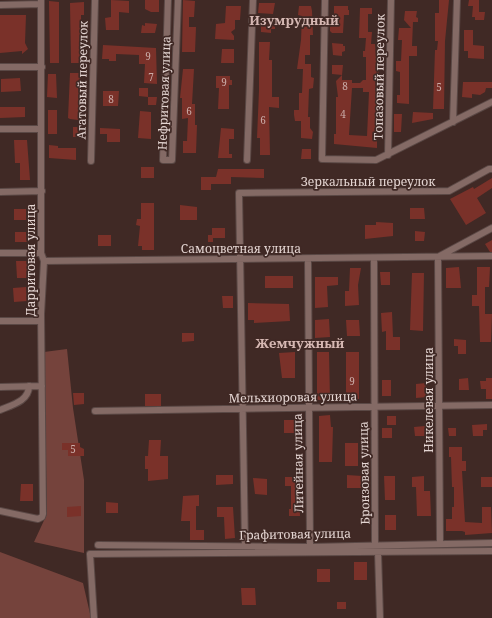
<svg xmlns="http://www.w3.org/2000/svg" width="492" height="618" font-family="'Noto Serif',serif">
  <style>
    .green { fill: #75433c }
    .building { fill: #7a3129; fill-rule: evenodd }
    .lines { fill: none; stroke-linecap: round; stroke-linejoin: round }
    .minor-casing { stroke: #5a4845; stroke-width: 8 }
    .minor { stroke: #846a65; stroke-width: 6 }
    .labels { text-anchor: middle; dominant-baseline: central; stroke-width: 3.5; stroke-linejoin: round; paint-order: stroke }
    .number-label { font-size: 10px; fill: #caaca8 }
    .street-label { font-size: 12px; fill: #e4d5d2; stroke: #402925 }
    .neighbourhood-label { font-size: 13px; font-weight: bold; fill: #d6b8b3; stroke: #402925 }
  </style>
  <rect width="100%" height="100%" fill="#402925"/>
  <path class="green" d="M67 349 73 408 84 480V553L34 542 47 514 44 352Z
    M0 552 83 583 91 618H0Z"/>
  <path class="building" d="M111 0 129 1V13L119 12V30H106L105 18 111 17Z
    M145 0H159V12H151L145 9Z
    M183 0 195 1 194 17H189V27H196L195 52H182Z
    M439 0H449L445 41 444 109H433L435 50H437L438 41H435V13H439Z
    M469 0H479V12H485L484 20H475V17H472L473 6H468Z
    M49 1 59 2V63H50Z
    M84 2V15H81L82 63H71L70 3Z
    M259 3H275L273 14 258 13Z
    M226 6H241L240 20H235V29L231 32 234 36V40L215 39 216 24 225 23Z
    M299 6H311L312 11 313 35H310V55H305V64H311V77L314 78 313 88 309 89 308 117H310V128L313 132 312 139 301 138V121H295L294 115V110H299V93H302L303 69H297L301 40 302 16 298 15Z
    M334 6H348V10H349V15H344L343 33H332L330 31V25L334 23Z
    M360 8H372V14H368V32H372L371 44H375L377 70 379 72 377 87 379 104 376 141H377V148L334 144V134H336V97H338L336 81 342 75V80H352V83H360L363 80H366V57H363V51H365L366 38H359ZM352 88H363V92H369L367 136 349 135Z
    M405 11H417L416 17 418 18V22H413L412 46H417V56H409V104L397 103V95H400V72L396 71V61H401L402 40H398L399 28H411L404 20Z
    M0 15H26L25 43 28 49 22 54V51L0 53Z
    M145 23 157 24 155 33H141L142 25 145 26Z
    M261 24H275V29H271V33L261 32Z
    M464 30H473V45L484 46V59L468 58V51H464Z
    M259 42H270L269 60H272V97H279V108L269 107 270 155H260V138H257L259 90Z
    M332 43 343 44V46H345V51L342 52V56L333 55Z
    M103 45 156 48 157 84 144 83 145 64H139V55L116 54V61H109V59H102Z
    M222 49H234V63H221Z
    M332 65H343L342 75 332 74Z
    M183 69H194L192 104H195V125H197L196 153H183V141H187L188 118 182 119V98H180Z
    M70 73H81L78 120 70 119 68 118Z
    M48 74H56L57 98 47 97Z
    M216 76H230V80H232V85H229V109H218L219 88H216Z
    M20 78 21 91 1 92V79Z
    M463 82H492V88H486L485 92 480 95 472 94V98L462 97Z
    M139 88H148V97L139 96Z
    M103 91H119L118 106H103Z
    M148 97H157L156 105H148Z
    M0 107H25V117L0 118Z
    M48 110H57V134H48Z
    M140 111 151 112V139L138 138Z
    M413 112 433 113V119L412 123Z
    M394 114H402L401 132H394Z
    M73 127H84V137H73Z
    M100 128 120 129V142H107V134H100Z
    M221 128 234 129V139H229V154H232V158H218Z
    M14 140H27L30 180H20V163H15Z
    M49 145 58 146V148H76V160L49 158Z
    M302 149H311V159H301Z
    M141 167H154V178H141Z
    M218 169H264V178L231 177V184H211V190H201V177H216Z
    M492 178V188L477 198 486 213 466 225 450 199 473 187 474 189Z
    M141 203H154V250H142V246H138L140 226 136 225 137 219H141Z
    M180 205 197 207V220H180Z
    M410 208H424L425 219H410Z
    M14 209H26V220H14Z
    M376 222 393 223V236L365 239V225H376Z
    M212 228H225V238H213V242H208V235H212Z
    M415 231 425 232 424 241H415Z
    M15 232H26L27 242H15Z
    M98 235H111V246H98Z
    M492 240V252H490L485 244Z
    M16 261H28V278H17Z
    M459 267 461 288H446V268Z
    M477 267H490L489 287H485V314H492L491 342H480L479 306H472V295H477Z
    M350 268H361L358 285 359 305 345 306V291H349Z
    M380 272H390V285H381Z
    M412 273H424L423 331 410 330Z
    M265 276H293V288H265Z
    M315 277H338V285L327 286 328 307 315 308Z
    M26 287 27 301 14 302 13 288Z
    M222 296H233V308H223Z
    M248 303 289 304 290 321 254 323V320H248Z
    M392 312 393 337H400V350H386V331L382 332 381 313Z
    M329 319 330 337 315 338V320Z
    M346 320H359L360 336H347Z
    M182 333H194V341L182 342Z
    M454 339 466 340V354H458V346H454Z
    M295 352V378H282L279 353Z
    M317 352H329L330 400H317Z
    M346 352H359V399H346Z
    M468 378 469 390H459V379Z
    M486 378H492V399H486V389H481L480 381H486Z
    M382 380H391V396H382Z
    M426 383 427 397 416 398V384Z
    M73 393H84V404L74 405Z
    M145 394H161V406H145Z
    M330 415 331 427H333L332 462H319V416Z
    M387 416H396V425H387Z
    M284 420H297V433H284Z
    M487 424V430H483V436H473L472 425Z
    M425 426 426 436H415L414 427Z
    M382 428H392V438H382Z
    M448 428H456V436H449Z
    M149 440H161L160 456H168V479L148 481V469H145V456H148Z
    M62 443H80V447L84 449V456H68V450H62Z
    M345 443H358V466H345Z
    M449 447H462V461H466V471H462L465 522 482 523V507H491L492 533 465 535V532L462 531H446V519H452V507H454V487H452L451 457H449Z
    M216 475H233V484L216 485Z
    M347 475 362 476V488H347Z
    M384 476H395V500H385Z
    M424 476V491H430L431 516H417L416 487H412V477Z
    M285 477H299L300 516H289V509H291V486H285Z
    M481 477H492V487H481Z
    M253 478 267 479V495L255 494Z
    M21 484H33V501H20Z
    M199 495V506H196V530H204V540H190V521H181L183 496Z
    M106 502 118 503V513H106Z
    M81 506V516L67 517V507Z
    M217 507H233L235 538 225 539 224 517H217Z
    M385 515H396V530H385Z
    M354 562H367V580H354Z
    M317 569H330V582H317Z
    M241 588H255L256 605H242Z
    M337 602H346V609H337Z"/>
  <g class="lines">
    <defs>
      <path id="minor" d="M168 0 163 160H172L178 0
        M325 0 322 159 376 160 492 102
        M0 5 41 4
        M0 67H42
        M453 122 457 0
        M0 129H41
        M388 155 391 0
        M247 160 253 0
        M91 161 95 0
        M0 192 42 191
        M0 253H41
        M374 258 375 544
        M308 259 310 547
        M44 261 492 256
        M0 321H41
        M0 387 42 386
        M0 410C12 405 29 401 29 386
        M95 411 492 405
        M0 511 38 519 42 517 43 514 41 314 44 261 41 253V0
        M440 543 438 257 492 228
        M98 545 310 547 492 543
        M245 546 239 193 449 191 489 169H492
        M378 552 380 618
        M94 618 90 554 492 551"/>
    </defs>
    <use href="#minor" class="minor-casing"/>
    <use href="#minor" class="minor"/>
  </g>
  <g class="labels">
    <g class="number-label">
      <text x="148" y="56">9</text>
      <text x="151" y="77">7</text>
      <text x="224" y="82">9</text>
      <text x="345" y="86">8</text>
      <text x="439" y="87">5</text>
      <text x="111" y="99">8</text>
      <text x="189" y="111">6</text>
      <text x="343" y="114">4</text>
      <text x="263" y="120">6</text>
      <text x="352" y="381">9</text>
      <text x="73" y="449">5</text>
    </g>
    <g class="street-label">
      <text transform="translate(379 77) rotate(-89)">Топазовый переулок</text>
      <text transform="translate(82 80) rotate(-89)">Агатовый переулок</text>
      <text transform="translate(164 93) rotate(-88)">Нефритовая улица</text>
      <text x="368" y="181">Зеркальный переулок</text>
      <text x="241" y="248">Самоцветная улица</text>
      <text transform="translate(30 260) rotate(-90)">Дарритовая улица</text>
      <text transform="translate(293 397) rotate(-1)">Мельхиоровая улица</text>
      <text transform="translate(428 400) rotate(-90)">Никелевая улица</text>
      <text transform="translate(298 463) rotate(-91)">Литейная улица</text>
      <text transform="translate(364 473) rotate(-91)">Бронзовая улица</text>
      <text transform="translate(295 534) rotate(-1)">Графитовая улица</text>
    </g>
    <g class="neighbourhood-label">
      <text x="294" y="20">Изумрудный</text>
      <text x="300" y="343">Жемчужный</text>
    </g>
  </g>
</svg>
